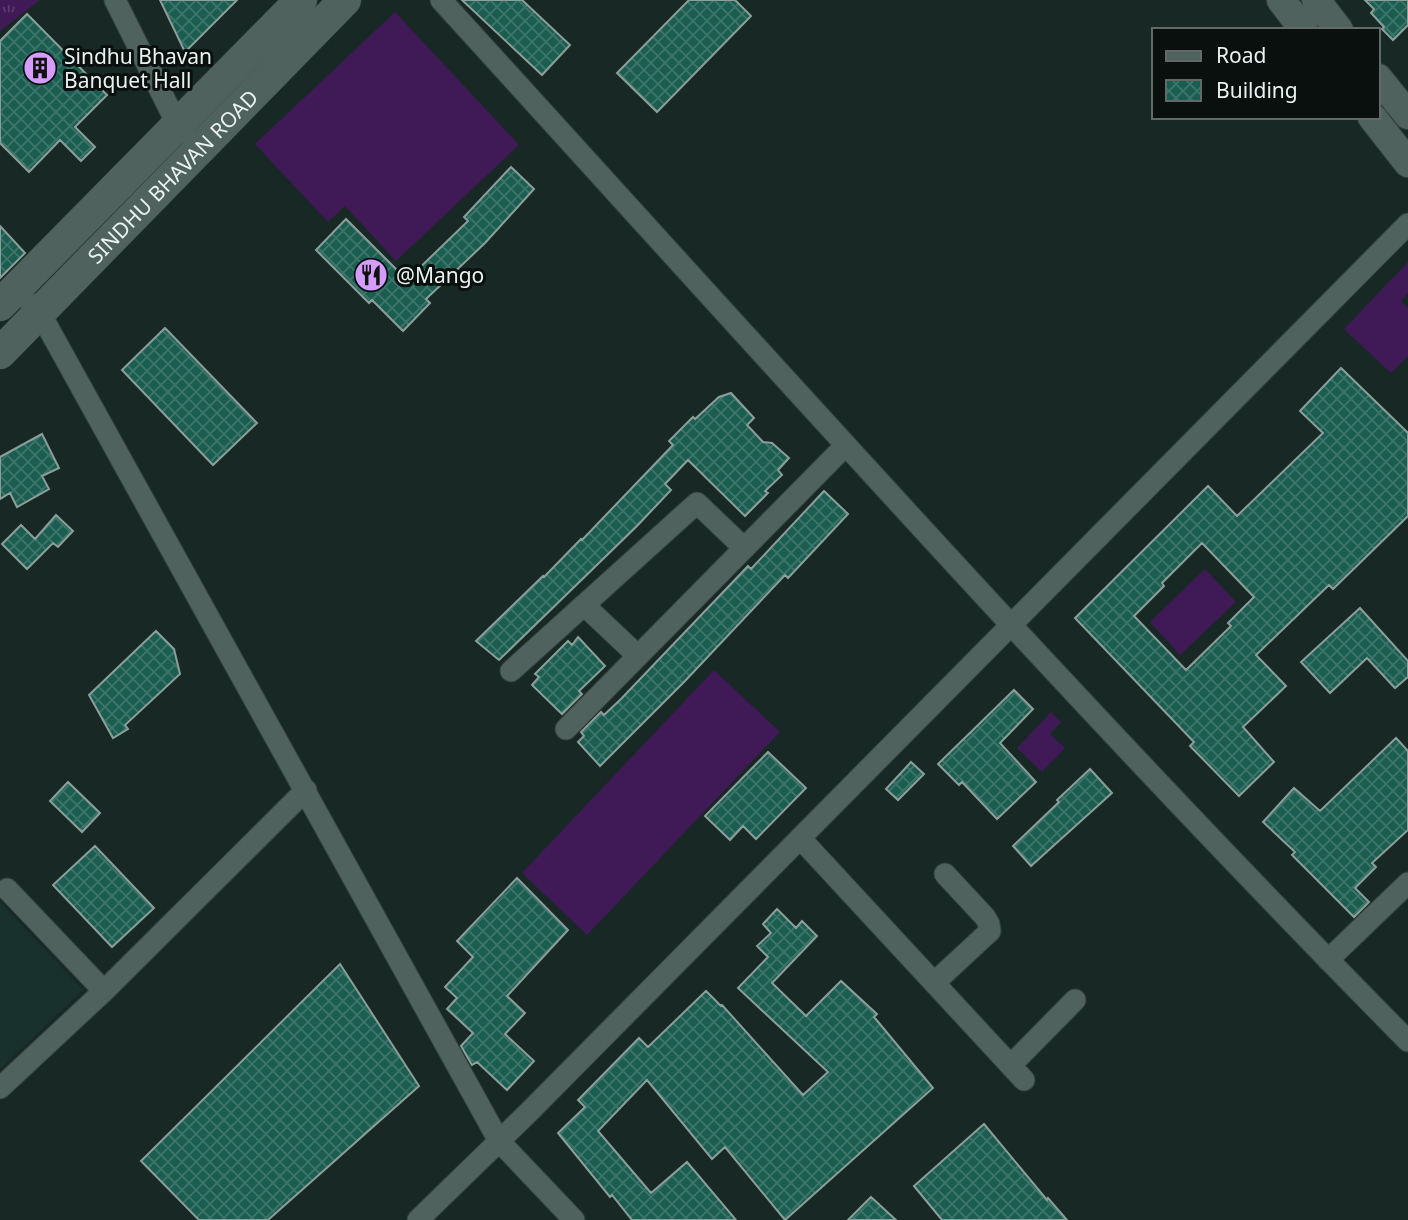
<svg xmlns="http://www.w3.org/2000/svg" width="1408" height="1220" font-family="'Noto Sans',sans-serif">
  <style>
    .built { fill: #18312c }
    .grass { fill: #401a57 }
    .park { fill: url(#park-tufts) }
    .building { fill: url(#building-cross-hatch); stroke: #8b9e99; stroke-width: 2; fill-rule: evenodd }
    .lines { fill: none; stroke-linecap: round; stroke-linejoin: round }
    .minor-casing { stroke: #354240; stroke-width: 23 }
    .tertiary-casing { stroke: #354240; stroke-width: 30 }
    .secondary-casing { stroke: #354240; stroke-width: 33 }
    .minor { stroke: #50625e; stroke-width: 21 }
    .tertiary { stroke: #50625e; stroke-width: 28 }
    .secondary { stroke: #50625e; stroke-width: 32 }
    .labels { text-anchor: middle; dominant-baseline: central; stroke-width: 6; stroke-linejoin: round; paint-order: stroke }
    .poi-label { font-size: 21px; fill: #e8f2f0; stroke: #09100e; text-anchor: start }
    .street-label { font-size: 21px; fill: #e8f2f0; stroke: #09100e }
  </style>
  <defs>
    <pattern id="park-tufts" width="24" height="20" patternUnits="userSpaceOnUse" patternTransform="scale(1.75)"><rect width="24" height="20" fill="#401a57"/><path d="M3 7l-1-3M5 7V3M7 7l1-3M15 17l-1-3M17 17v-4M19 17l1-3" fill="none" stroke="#5c3c6f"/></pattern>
    <pattern id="building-cross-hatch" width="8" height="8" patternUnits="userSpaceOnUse" patternTransform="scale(1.75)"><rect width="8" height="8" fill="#1c5d52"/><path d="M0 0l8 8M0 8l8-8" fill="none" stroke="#3d756b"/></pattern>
  </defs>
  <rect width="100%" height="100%" fill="#182825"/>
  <path class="built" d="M0 902 83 990 0 1069Z"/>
  <path class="grass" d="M395 12 519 145 396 261 345 206 328 222 255 144Z
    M1408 262V293L1401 301 1408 308V356L1391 373 1344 329Z
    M1205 569 1236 602 1180 655 1150 622Z
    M714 670 780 732 587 935 522 873Z
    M1051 712 1061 722 1050 734 1065 748 1042 772 1017 748Z"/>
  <path class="park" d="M0 0H40L0 31Z"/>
  <path class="building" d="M160 0H237L185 52Z
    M462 0H522L570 45 542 75Z
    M689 0H735L751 16 657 112 617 73Z
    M1365 0H1408V25L1393 40 1382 29 1384 27 1371 13 1374 9Z
    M27 14 107 95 75 127 95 147 81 161 60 140 29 172 0 143V41Z
    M511 167 534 189 485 243 426 299 430 303 403 331 372 300 369 303 316 250 346 219 407 280 468 221 464 217Z
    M0 226 25 253 0 278Z
    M165 328 257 423 213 465 122 370Z
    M1341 368 1408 433V516L1333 589 1329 585 1256 655 1286 686 1243 727 1274 762 1239 796 1190 746 1194 742 1075 618 1208 486 1237 516 1323 433 1300 411ZM1202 543 1254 597 1228 623 1231 626 1186 670 1134 616 1164 586 1162 583Z
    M731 393 754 418 747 425 763 442 772 443 789 458 778 470 782 475 765 491 768 493 745 516 688 460 665 484 671 490 637 526 499 660 476 641 543 576 544 577 581 539 582 540 673 445 669 441 693 417 695 419 719 397Z
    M42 434 59 468 42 476 49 489 17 507 10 493 0 499V457Z
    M824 491 848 514 788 578 785 575 685 681 600 766 578 742 584 736 581 732 601 712 604 715 621 699 748 566 751 569Z
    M56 515 73 531 58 547 53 543 27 569 2 544 21 525 35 539Z
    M1360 608 1408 661V677L1395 688 1367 658 1330 693 1301 662Z
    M156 631 174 649 180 674 125 725 128 729 113 738 89 695Z
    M578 637 605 666 579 691 582 694 562 714 532 685 539 677 535 674 568 641 572 645Z
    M1014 690 1033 709 1000 743 1036 782 997 819 962 782 959 785 938 764Z
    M1396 738 1408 751V830L1372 863 1376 867 1355 888 1369 902 1354 917 1292 855 1295 852 1263 822 1294 788 1320 811Z
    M768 752 806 788 756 839 743 826 730 840 705 816Z
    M911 762 924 774 898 800 886 789Z
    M1090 769 1112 793 1031 866 1013 846 1059 802 1057 800Z
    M68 782 100 813 82 832 50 801Z
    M95 846 154 908 112 947 53 885Z
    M517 878 568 930 507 996 525 1013 505 1034 534 1061 507 1090 477 1062 472 1065 461 1046 473 1033 447 1009 457 998 445 987 473 957 457 941Z
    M777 909 796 928 802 921 817 936 772 983 806 1016 841 981 877 1014 874 1017 933 1088 785 1220 725 1147 712 1159 647 1080 598 1131 651 1193 687 1162 736 1220H632L612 1195 610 1197 558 1133 585 1107 578 1100 639 1038 648 1047 706 991 721 1006 722 1005 803 1095 828 1072 738 988 768 957 757 946 771 933 763 924Z
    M340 964 419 1086 268 1220H199L141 1161Z
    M984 1124 1047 1200 1048 1198 1067 1220H942L914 1186Z
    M871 1197 896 1220H848Z"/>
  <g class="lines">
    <defs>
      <path id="minor" d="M115 0 172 114 187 133
        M441 0C760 350 1075 704 1408 1041
        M31 304 40 313 499 1141 574 1220
        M584 605 638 656
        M511 671 697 503 744 548
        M566 729 846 445
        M800 838 1024 1080
        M7 889 104 991
        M1328 960 1408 883
        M934 983 990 931 989 924 985 917 945 874
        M1011 1065 1075 1000
        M0 1088 104 991 306 790
        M418 1220 529 1112 1408 224"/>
      <path id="tertiary" d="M1281 0 1304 30
        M1316 0 1339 30
        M1378 78 1408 115
        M1372 117 1408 163"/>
      <g id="secondary">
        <path d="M0 305 301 0"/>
        <path id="s1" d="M0 353 345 0"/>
      </g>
    </defs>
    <use href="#minor" class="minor-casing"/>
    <use href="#tertiary" class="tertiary-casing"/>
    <use href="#secondary" class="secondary-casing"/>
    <use href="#minor" class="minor"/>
    <use href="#tertiary" class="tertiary"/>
    <use href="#secondary" class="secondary"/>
  </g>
  <defs>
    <symbol id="building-disc" viewBox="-11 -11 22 22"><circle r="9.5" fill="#d49cfc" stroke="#09100e"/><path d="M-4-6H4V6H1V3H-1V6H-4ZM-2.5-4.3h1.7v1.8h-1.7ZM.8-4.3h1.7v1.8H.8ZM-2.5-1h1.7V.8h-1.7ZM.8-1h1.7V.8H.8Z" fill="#111"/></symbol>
    <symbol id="restaurant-disc" viewBox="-11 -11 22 22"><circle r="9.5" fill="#d49cfc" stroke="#09100e"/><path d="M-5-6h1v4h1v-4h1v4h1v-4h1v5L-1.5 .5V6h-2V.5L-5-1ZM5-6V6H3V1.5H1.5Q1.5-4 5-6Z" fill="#111"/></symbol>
  </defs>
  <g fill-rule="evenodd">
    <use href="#building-disc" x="21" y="49" width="38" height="38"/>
    <use href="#restaurant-disc" x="352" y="256" width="38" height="38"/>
  </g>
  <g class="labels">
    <g class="poi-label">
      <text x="64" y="56">Sindhu Bhavan<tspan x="64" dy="24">Banquet Hall</tspan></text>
      <text x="396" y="275">@Mango</text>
    </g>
    <g class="street-label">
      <text stroke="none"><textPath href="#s1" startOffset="247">SINDHU BHAVAN ROAD</textPath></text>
    </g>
  </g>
  <rect x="1152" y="28" width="228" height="91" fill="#09100e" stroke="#626a68" stroke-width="2"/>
  <rect x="1166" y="51" width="35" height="10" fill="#50625e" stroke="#626a68" stroke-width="2"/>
  <text x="1216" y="63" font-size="21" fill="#e8f2f0">Road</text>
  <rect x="1166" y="80" width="35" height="21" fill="url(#building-cross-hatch)" stroke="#626a68" stroke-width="2"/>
  <text x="1216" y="98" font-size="21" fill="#e8f2f0">Building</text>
</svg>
